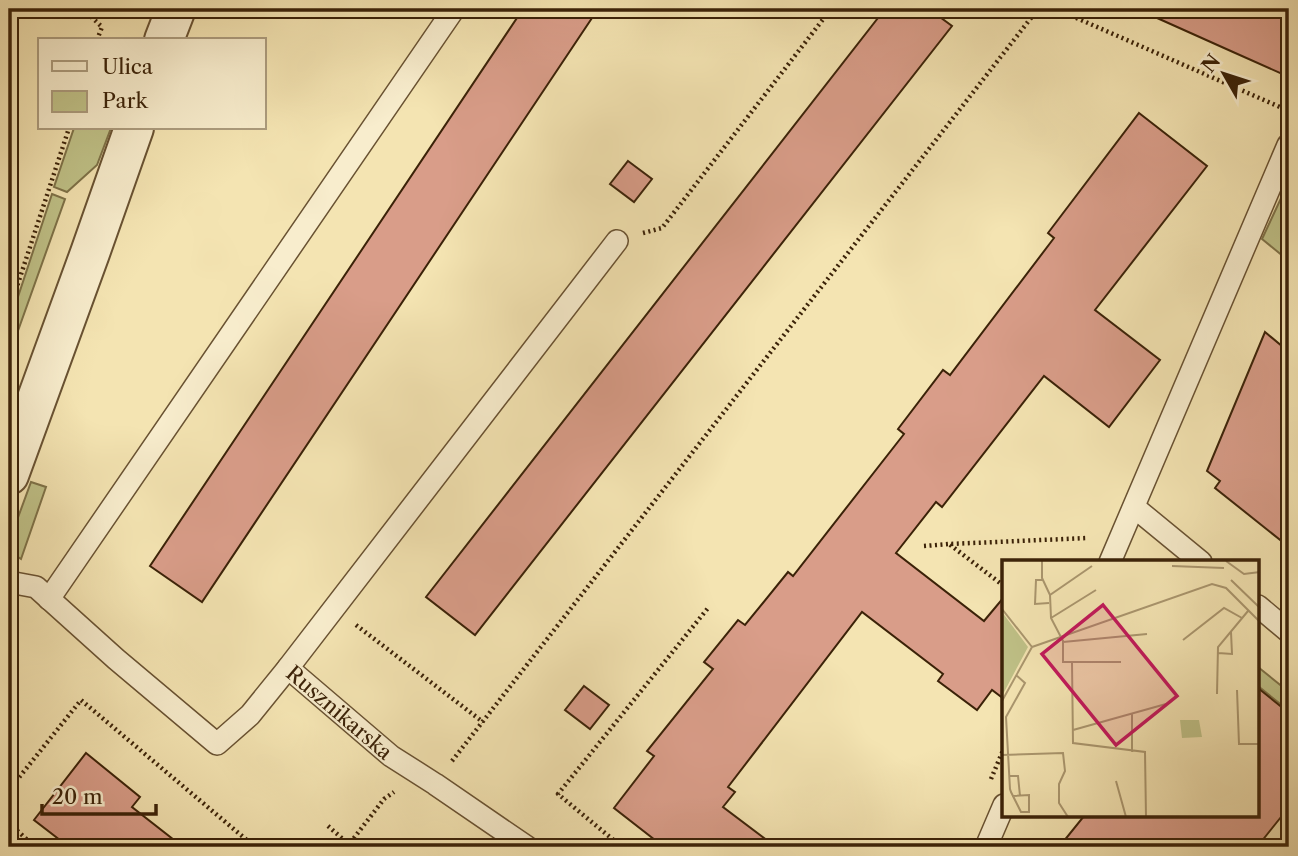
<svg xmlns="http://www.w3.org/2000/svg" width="1298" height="856" font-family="'Libre Caslon Text',serif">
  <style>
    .green { fill: #c0c288; stroke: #7e7248; stroke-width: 2 }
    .building { fill: #d99d89; stroke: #3b2208; stroke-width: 2 }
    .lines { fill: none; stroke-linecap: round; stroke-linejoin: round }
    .lane-casing { stroke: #695232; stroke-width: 24 }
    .street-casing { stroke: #695232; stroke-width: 42 }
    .path { stroke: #3b2208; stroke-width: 4.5; stroke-dasharray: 2 3.5; stroke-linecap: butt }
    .lane { stroke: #f8edcd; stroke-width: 21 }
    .street { stroke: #f8edcd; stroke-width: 38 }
    .labels { text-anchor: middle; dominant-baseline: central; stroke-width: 6; stroke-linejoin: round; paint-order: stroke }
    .street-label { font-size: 21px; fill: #3b2208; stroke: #f8edcd }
    .inset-road { fill: none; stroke: #aa966e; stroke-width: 2 }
    .view { fill: #c2185b; fill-opacity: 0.15; stroke: #c2185b; stroke-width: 3.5 }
    .inset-edge { fill: none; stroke: #3b2208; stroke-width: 3.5 }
  </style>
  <rect width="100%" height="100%" fill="#f4e4b2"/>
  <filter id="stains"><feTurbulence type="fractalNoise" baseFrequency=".00286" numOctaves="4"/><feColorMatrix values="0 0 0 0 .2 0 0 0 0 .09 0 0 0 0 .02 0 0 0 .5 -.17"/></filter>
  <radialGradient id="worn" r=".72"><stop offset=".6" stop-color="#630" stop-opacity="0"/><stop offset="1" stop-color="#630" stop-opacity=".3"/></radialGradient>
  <path class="green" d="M74 128H111L97 165 67 192 54 187Z
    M1289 181V261L1262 239Z
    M52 194 65 199 9 356V324Z
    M31 482 46 487 21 559 9 551V542Z
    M1258 667 1289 692V711L1258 686Z"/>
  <path class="building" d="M523 9H598L202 602 150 566Z
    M885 9H929L952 26 475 635 426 597Z
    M1137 9H1289V77L1233 52Z
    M1139 113 1207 166 1095 310 1160 360 1109 427 1044 376 942 507 936 502 896 553 984 621 1004 597V699L992 690 977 710 938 681 943 674 862 612 728 787 735 792 723 807 776 847H664L614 808 654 756 647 751 713 669 704 662 738 620 745 625 788 572 793 576 904 434 898 429 943 370 950 375 1054 238 1048 233Z
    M628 161 652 179 634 202 610 184Z
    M1265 332 1289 352V547L1215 488 1220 481 1207 471Z
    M584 686 609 705 590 729 565 710Z
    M1258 688 1289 713V807L1257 847H1059L1084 816H1258Z
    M86 753 140 797 132 807 183 847H69L34 820Z"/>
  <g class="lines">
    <defs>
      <g id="lane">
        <path d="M1134 507 1201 562"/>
        <path d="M1110 562 1288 145"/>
        <path d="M9 582 36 587 116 659 217 744 250 715 288 668 617 241"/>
        <path d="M49 599 454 9"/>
        <path d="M1258 606 1289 632"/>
        <path id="s1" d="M288 668 391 756 435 784 527 847"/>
        <path d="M986 847 1004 805"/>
      </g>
      <path id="street" d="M164 40 176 9
        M9 475 90 253 134 128"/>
    </defs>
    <use href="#lane" class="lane-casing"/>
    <use href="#street" class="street-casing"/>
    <path class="path" d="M83 9 102 27 97 40
      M1056 9 1289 111
      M643 233 662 228 831 9
      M9 311 69 128
      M924 546 949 544
      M1004 586 949 544 1088 538
      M356 625 483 722
      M452 761 1038 9
      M991 779 1004 748
      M9 790 81 700 255 847
      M9 823 35 847
      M328 826 352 847
      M347 847 384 799 394 792
      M622 847 558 794 708 608"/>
    <use href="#lane" class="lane"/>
    <use href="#street" class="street"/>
  </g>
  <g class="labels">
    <g class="street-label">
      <text stroke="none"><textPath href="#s1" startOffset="68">Rusznikarska</textPath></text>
    </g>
  </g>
  <g transform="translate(1002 560)">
    <rect width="257" height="257" fill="#f4e4b2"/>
    <path d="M0 52 26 87 0 136 1 132ZM178 160H197L200 177 180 178Z" fill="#c0c288"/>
    <path class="inset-road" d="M40 0V18L48 35M224 1 242 14 258 12M90 6 48 35 49 58 61 81V102H119M170 6 222 8M41 20H34L33 44 47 43M229 20 258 48M0 49 30 87M49 58 94 30M181 80 222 48 240 58M61 82 145 74M30 87 210 24 224 28 258 62M216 93 230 94 229 72M70 103 71 183 143 192 144 257M235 130 237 184H258M215 134 216 87 246 51M0 141 30 87M130 154V192M71 170 164 144M0 195 61 193 63 211 57 224V243L66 257M8 216H16L18 236M114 221 124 257M10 236 27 235V252H19L9 232 8 229 4 157 23 123 14 115"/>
    <path class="view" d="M101 45 175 136 114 185 40 94Z"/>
    <rect width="257" height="257" class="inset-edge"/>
  </g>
  <rect width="1298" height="856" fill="none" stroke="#f4e4b2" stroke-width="35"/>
  <rect x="10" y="10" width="1277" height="835" fill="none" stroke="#3b2208" stroke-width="3.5"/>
  <rect x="18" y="18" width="1263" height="821" fill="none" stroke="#3b2208" stroke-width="2"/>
  <rect x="38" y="38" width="228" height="91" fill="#f8edcd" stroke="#ac9c7e" stroke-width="2"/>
  <rect x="52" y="61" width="35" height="10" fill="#f8edcd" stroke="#ac9c7e" stroke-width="2"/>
  <text x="102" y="74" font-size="21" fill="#3b2208">Ulica</text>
  <rect x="52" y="91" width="35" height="21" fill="#c0c288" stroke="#ac9c7e" stroke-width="2"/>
  <text x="102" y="108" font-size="21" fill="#3b2208">Park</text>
  <g transform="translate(1224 74) rotate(309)" stroke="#f8edcd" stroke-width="5" paint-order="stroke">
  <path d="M0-5L12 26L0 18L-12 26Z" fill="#3b2208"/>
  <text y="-10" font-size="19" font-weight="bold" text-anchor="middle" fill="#3b2208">N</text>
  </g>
  <path d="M42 804v10h114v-10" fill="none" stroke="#3b2208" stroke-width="3.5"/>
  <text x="52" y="804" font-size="21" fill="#3b2208" stroke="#f8edcd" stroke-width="5" paint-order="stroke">20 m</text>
  <rect width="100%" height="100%" filter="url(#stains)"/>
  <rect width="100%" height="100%" fill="url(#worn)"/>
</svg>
